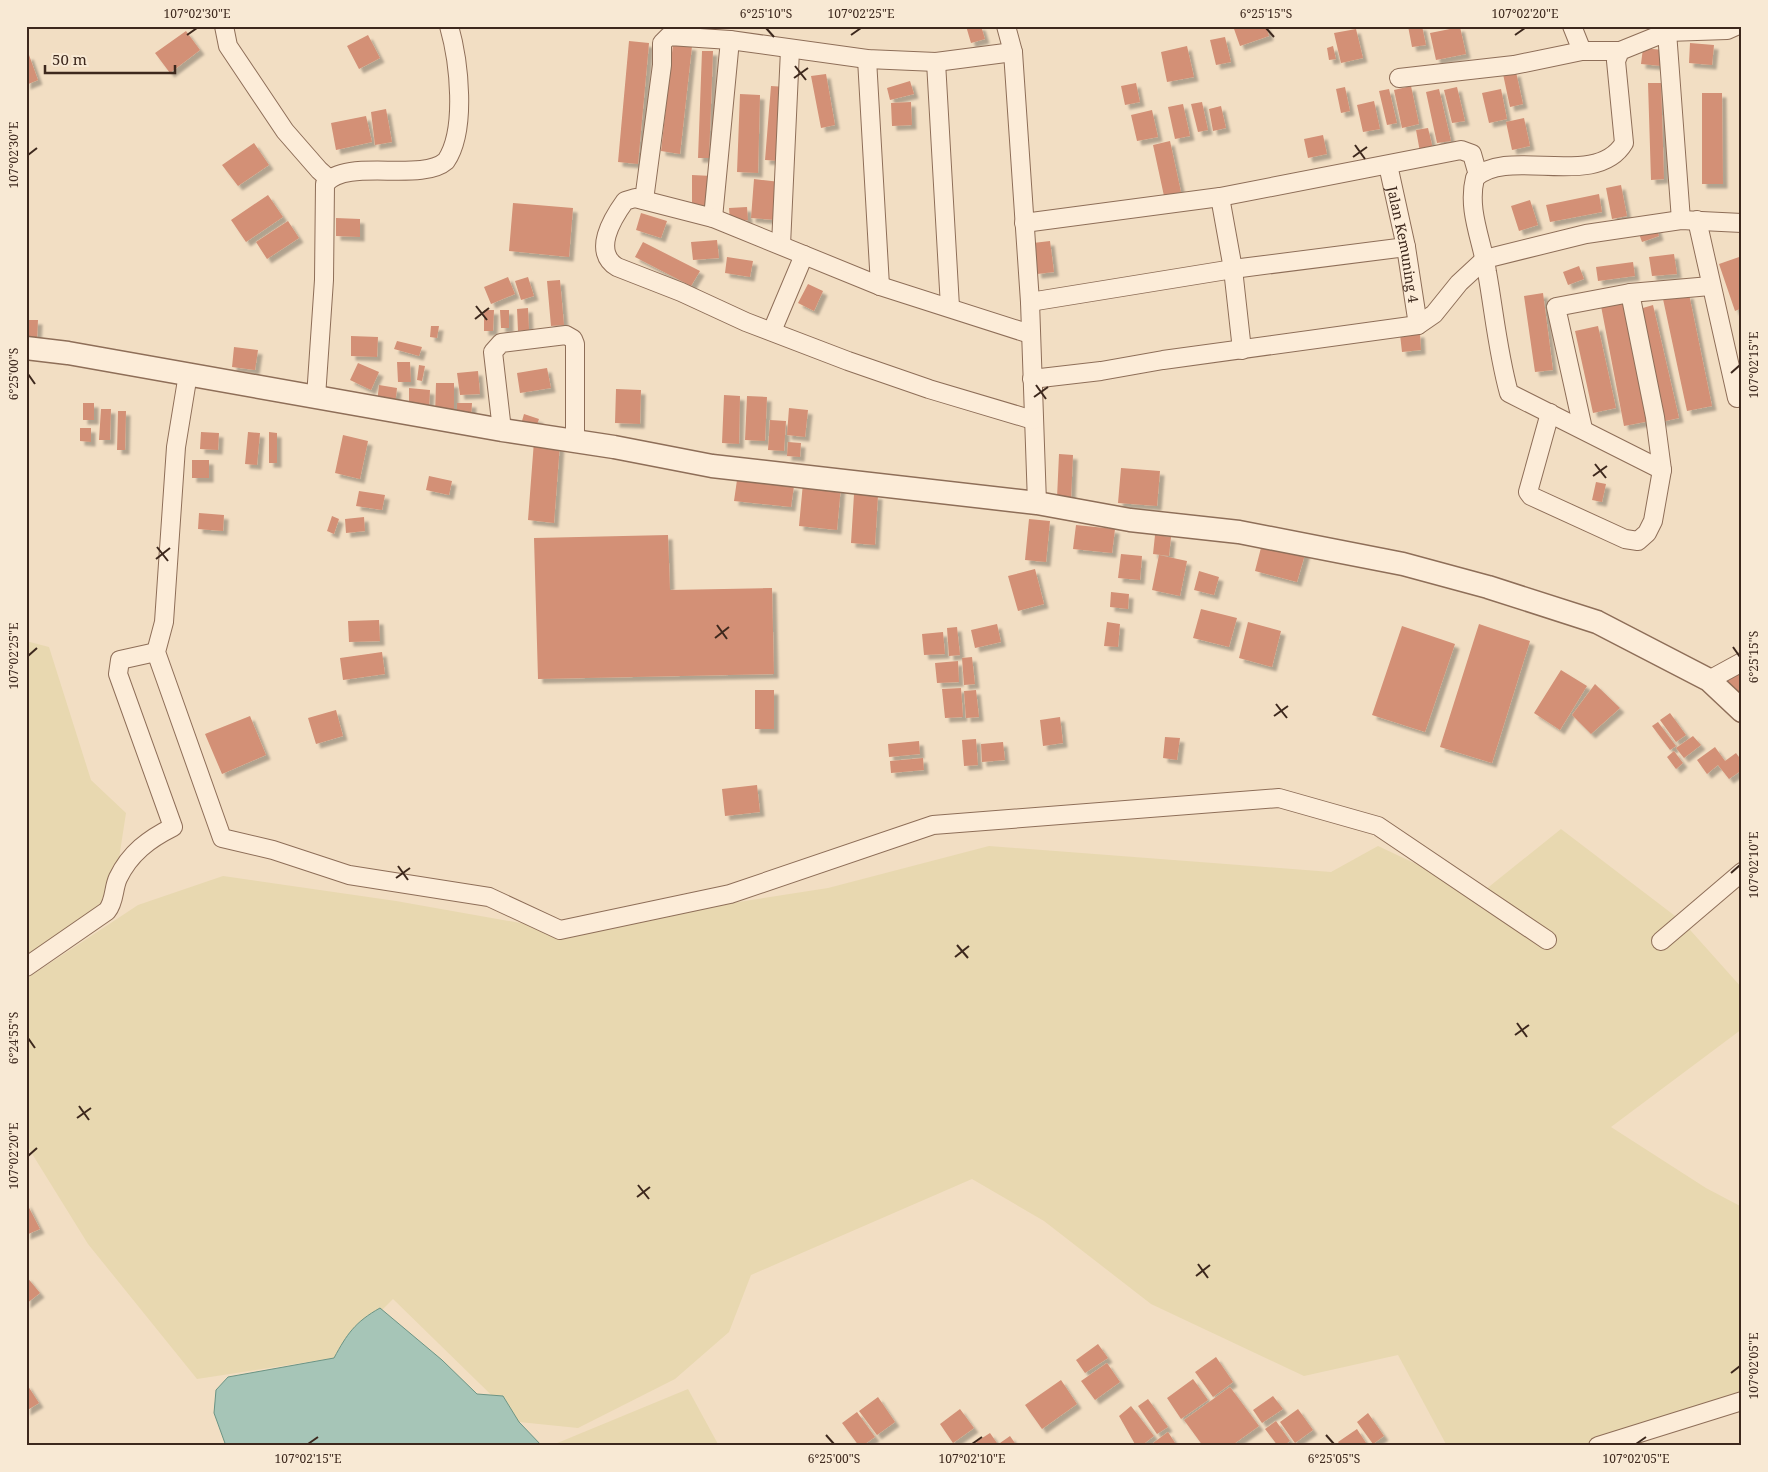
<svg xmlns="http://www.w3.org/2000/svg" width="1768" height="1472" font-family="'Noto Serif',serif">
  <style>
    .farmland { fill: #e8d8b0 }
    .water { fill: #a6c5b7; stroke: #6b9484 }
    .building { fill: #d39076; filter: url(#shadow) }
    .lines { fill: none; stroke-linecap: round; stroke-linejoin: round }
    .minor-casing { stroke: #8e6e58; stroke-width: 20 }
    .tertiary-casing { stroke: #8e6e58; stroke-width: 25 }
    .minor { stroke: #fcecd8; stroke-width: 18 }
    .tertiary { stroke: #fcecd8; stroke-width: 22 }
    .ticks { fill: none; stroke: #3d281d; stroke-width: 2 }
    .labels { text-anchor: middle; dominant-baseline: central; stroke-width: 4; stroke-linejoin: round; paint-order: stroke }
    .street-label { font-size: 14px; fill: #3d281d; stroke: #f8e9d4 }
    .neatline { fill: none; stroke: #3d281d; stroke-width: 2 }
    .ticks-label { font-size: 12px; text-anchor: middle; fill: #3d281d }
  </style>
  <defs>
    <filter id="shadow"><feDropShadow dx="4.5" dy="4.5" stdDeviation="1" flood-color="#0004"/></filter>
  </defs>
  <rect width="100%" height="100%" fill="#f2dec3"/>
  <path class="farmland" d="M26 641 49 647 91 780 126 813 112 904 26 977Z
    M1561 829 1683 922 1742 988V1029L1611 1127 1706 1188 1742 1207V1404L1617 1446H1447L1398 1355 1304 1376 1151 1304 1044 1221 972 1179 751 1275 729 1332 675 1379 578 1428 519 1422 393 1299 334 1358 197 1379 88 1244 26 1144V979L138 905 223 876 396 901 560 930 828 888 989 846 1331 872 1378 846 1480 894Z
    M688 1389 719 1446H550Z"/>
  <path class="water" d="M380 1308 442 1360 477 1394 503 1396 519 1422 542 1446H226L214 1413 216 1390 228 1377 334 1358C347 1334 355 1322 380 1308Z"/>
  <path class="building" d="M966 26H981L985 39 971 43Z
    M1233 26H1266L1269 36 1240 46Z
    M1408 26H1422L1426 45 1412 47Z
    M1460 27 1466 54 1436 60 1430 33Z
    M1356 29 1363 58 1341 63 1334 33Z
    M186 31 200 50 170 73 155 53Z
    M368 35 380 58 359 69 347 46Z
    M1225 37 1231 62 1216 65 1210 40Z
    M629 41 649 43 638 164 618 162Z
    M1690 43 1714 45 1712 65 1689 63Z
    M673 44 692 46 680 154 661 151Z
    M1187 46 1194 77 1167 82 1161 52Z
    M1333 46 1336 59 1329 60 1327 48Z
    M1643 48 1663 50 1662 66 1641 64Z
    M702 51H713L709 158H698Z
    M29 55 38 80 26 85V56Z
    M1516 72 1523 104 1510 107 1503 74Z
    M826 74 835 125 821 128 811 76Z
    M910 81 914 94 890 100 887 88Z
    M1136 83 1140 102 1125 105 1121 86Z
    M1648 83H1661L1664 179 1651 180Z
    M771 86 786 87 781 161 765 160Z
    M1411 86 1419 124 1402 128 1394 90Z
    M1345 87 1350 111 1341 113 1336 89Z
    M1457 87 1465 121 1452 123 1444 90Z
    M1389 89 1397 123 1387 125 1379 91Z
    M1439 89 1451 141 1437 143 1426 92Z
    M1501 89 1507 119 1489 123 1482 93Z
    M1702 93H1722L1723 184H1702Z
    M740 94 760 95 758 173 737 172Z
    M1374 101 1380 129 1363 132 1357 105Z
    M911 102 912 125 892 126 891 103Z
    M1202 102 1208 130 1198 132 1191 104Z
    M1183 104 1190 136 1175 139 1168 107Z
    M1221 106 1226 128 1213 131 1209 109Z
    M386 109 392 142 375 145 371 112Z
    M1152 110 1158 137 1137 141 1131 115Z
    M366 116 372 142 336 150 331 123Z
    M1524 118 1530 146 1512 150 1506 122Z
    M1428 128 1433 149 1420 152 1416 130Z
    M1323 135 1327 154 1308 158 1304 139Z
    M1170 141 1181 192 1164 196 1153 145Z
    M254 143 269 165 238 186 222 165Z
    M692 175 712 176 711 205H692Z
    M754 179 780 182 777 220 751 218Z
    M1621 185 1627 216 1612 219 1606 188Z
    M1599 194 1602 212 1550 222 1546 205Z
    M268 195 283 217 246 242 231 220Z
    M1530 200 1538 225 1519 231 1511 206Z
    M513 203 573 208 569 257 509 251Z
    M747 207 748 220 730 221 729 208Z
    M641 213 667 221 661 238 636 230Z
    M336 218 360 219V237L336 236Z
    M288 221 299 238 267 259 256 242Z
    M1656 226 1659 236 1642 242 1638 231Z
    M717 240 719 258 693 260 691 242Z
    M1050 241 1054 272 1037 274 1033 243Z
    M643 242 700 271 691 286 635 257Z
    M1674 254 1677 274 1652 276 1649 257Z
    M1742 256V308L1735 311 1719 264Z
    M727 257 753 261 750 277 725 273Z
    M1633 262 1635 276 1598 281 1596 267Z
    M1579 266 1584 279 1568 285 1563 272Z
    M508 277 515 294 491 304 484 287Z
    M528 277 534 296 521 300 515 281Z
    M560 280 564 325 551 326 547 281Z
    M808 284 823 291 814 311 798 303Z
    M1543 293 1553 370 1535 372 1524 296Z
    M1689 294 1712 406 1687 411 1663 299Z
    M1628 301 1650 421 1624 426 1601 306Z
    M1653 305 1679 418 1661 422 1636 310Z
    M528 308 529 330 518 331 517 309Z
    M484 310H494L493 331H484Z
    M500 310H509V328H501Z
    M26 320H38L37 339H26Z
    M431 326H439L437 338 430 337Z
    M1598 326 1616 408 1593 413 1575 331Z
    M1420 333 1421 350 1402 352 1400 334Z
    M351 336 378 337 377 357 351 356Z
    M397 341 422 347 419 356 394 349Z
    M234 347 258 350 255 370 232 367Z
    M397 362H410L411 382H398Z
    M358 363 379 372 371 390 350 380Z
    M419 365 425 366 422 381 417 380Z
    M547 368 551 388 520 393 517 373Z
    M478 371 480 394 460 395 457 373Z
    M436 383H454V415L435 414Z
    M379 385 397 388 395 405 377 403Z
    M409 388 430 390 429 408 409 407Z
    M616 389 641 390 640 424 615 423Z
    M724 395 740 396 739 444 722 443Z
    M747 396 767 397 765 441 745 440Z
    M83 403H94V420H83Z
    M457 403H472L471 420H457Z
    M789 408 808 410 805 437 787 435Z
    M101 409H111L110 440H99Z
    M118 411H126L125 450H117Z
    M524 414 539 419 534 433 520 428Z
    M770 420 786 421 784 451 768 450Z
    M80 428H91V442L80 441Z
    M201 432 219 433 218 450 200 449Z
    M248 432 260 433 257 465 245 464Z
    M269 432 277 433V463H269Z
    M343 435 368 441 360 479 335 473Z
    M534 441 560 443 554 523 528 520Z
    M788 442 801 443 800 457 787 456Z
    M1059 454 1073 455 1071 499 1057 498Z
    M192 460H209V478H192Z
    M1121 468 1160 471 1157 506 1118 503Z
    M429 476 452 481 449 495 426 490Z
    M737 480 794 486 791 507 734 501Z
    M1596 482 1606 484 1602 502 1592 500Z
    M803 483 841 486 837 530 799 526Z
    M359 491 385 495 382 510 356 506Z
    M854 494 878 495 875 545 851 543Z
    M199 513 224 515 223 531 198 529Z
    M332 516 339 519 334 534 327 531Z
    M364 517 365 531 346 533 345 519Z
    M1029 519 1050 521 1046 562 1025 560Z
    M1076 525 1115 529 1112 553 1073 549Z
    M668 535 670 590 772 588 774 674 538 679 534 538Z
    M1155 535 1171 537 1169 556 1153 554Z
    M1263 540 1306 551 1297 582 1255 571Z
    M1121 554 1142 556 1140 580 1118 578Z
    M1159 555 1187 561 1180 596 1152 590Z
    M1035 569 1044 604 1018 611 1008 576Z
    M1199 571 1219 577 1214 595 1194 590Z
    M1111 592 1129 594 1128 609 1110 607Z
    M1201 609 1237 618 1229 647 1193 638Z
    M379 620 380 641 349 642 348 621Z
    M1107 622 1120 624 1118 647 1104 646Z
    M1248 622 1281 631 1272 667 1239 658Z
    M997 624 1001 642 975 648 971 630Z
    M1479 624 1530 641 1492 763 1440 747Z
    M1402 626 1455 644 1425 732 1372 715Z
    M957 627 960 655 949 656 947 628Z
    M943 632 945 654 924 655 922 634Z
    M382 652 385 674 343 680 340 658Z
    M972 657 975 684 964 685 962 658Z
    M958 661 959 682 937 683 935 663Z
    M1742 667V691L1736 696 1723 679Z
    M1561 670 1587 686 1560 730 1534 713Z
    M1595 684 1620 708 1591 734 1572 715Z
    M961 688 963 717 945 718 942 689Z
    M755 690H774V729H755Z
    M976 690 979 717 966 718 964 691Z
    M336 710 343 736 316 744 308 718Z
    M1670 713 1686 735 1676 742 1660 720Z
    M250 716 266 755 222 774 205 734Z
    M1060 717 1063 743 1043 746 1040 720Z
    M1658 722 1676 746 1670 750 1652 726Z
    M1693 736 1701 745 1684 758 1676 748Z
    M1165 737 1180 738 1177 760 1163 758Z
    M976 739 978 765 964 766 962 740Z
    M919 741 920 754 889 757 888 744Z
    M1003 742 1005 760 982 762 981 744Z
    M1715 747 1725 761 1736 753 1742 761V770L1729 779 1718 765 1707 774 1697 760Z
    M1674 751 1683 763 1676 769 1667 757Z
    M923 758 924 770 891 773 890 761Z
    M757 785 760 812 725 816 722 789Z
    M26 1202 40 1229 26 1235Z
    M26 1276 40 1293 26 1304Z
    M1098 1344 1108 1358 1085 1373 1076 1360Z
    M1216 1357 1233 1382 1213 1397 1195 1372Z
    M1107 1363 1120 1382 1095 1400 1081 1381Z
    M1193 1379 1208 1400 1181 1419 1167 1398Z
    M1061 1380 1077 1404 1042 1429 1025 1405Z
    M26 1383 39 1403 26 1411Z
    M1230 1387 1259 1426 1231 1446H1203L1184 1420Z
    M1273 1396 1283 1409 1262 1423 1253 1410Z
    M878 1397 895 1422 877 1435 859 1411Z
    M1148 1399 1168 1427 1157 1434 1138 1406Z
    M1131 1406 1154 1436 1141 1446H1136L1119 1416Z
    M960 1409 974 1428 953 1443 940 1424Z
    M1298 1409 1313 1430 1295 1443 1280 1422Z
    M857 1412 875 1437 862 1446H859L842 1423Z
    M1368 1413 1384 1436 1373 1444 1357 1422Z
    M1276 1421 1290 1441 1283 1446H1278L1265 1429Z
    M1357 1429 1368 1446H1341L1338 1442Z
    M1168 1432 1177 1446H1149Z
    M990 1433 999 1446H979L976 1442Z
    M1010 1436 1017 1446H1001L1000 1443Z"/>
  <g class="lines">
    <defs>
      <g id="minor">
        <path d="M224 26 228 46 285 131 319 170 329 179"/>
        <path d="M1006 26 1013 52 1030 302 1037 503"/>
        <path d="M1572 26 1582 51H1620"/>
        <path d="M1667 32 1681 220"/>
        <path d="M867 59 880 286"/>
        <path d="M936 62 950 307"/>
        <path d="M1399 78 1514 65 1582 51"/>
        <path id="s1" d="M1388 165 1406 247 1418 325"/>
        <path d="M1220 197 1233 269 1242 350"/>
        <path d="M644 200 662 65V43L669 36 730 40 867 59 936 62 1013 52"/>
        <path d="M713 218 730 40"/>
        <path d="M1697 220 1737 398"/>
        <path d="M1024 223 1220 197 1461 150 1472 154 1478 175"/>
        <path d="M781 245 790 50"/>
        <path d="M1030 302 1233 269 1406 247"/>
        <path d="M772 331 804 255"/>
        <path d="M1030 334 880 286 713 218 635 198 625 201C612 219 592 252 617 267L681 292 746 322 848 361 929 389 1033 420"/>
        <path d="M188 374 176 447 164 622 156 652 222 838 273 850 349 875 489 897 560 930 730 894 933 825 1279 798 1378 826 1547 940"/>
        <path d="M1032 379 1101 371 1163 360 1418 325 1434 314 1459 283 1485 259 1586 234 1681 220 1742 223"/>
        <path d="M316 397 324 280 325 184C346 157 421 183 446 161 467 130 459 61 449 26"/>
        <path d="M1550 413 1528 492 1531 496 1625 539 1638 541 1647 533 1653 521 1662 470 1655 417 1630 293"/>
        <path d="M1583 429 1556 307 1630 293 1710 286"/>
        <path d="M502 430 493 352 501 343 566 335 573 339 575 344V441"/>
        <path d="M1662 470 1509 393C1498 354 1494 311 1487 272 1482 240 1467 210 1475 178 1508 146 1596 190 1624 143L1616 61 1620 51 1667 32 1727 30 1736 26"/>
        <path d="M1709 680 1742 662"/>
        <path d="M1661 941 1742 872"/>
        <path d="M26 967 107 911C115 901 113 889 118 878 130 853 149 839 173 827L118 674 120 660 156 652"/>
        <path d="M1598 1446 1742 1401"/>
      </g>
      <path id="tertiary" d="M26 348 68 353 502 430 614 447 712 466 1037 503 1130 520 1239 532 1403 564 1488 587 1597 622 1709 680 1742 711"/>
    </defs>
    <use href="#minor" class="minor-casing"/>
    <use href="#tertiary" class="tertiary-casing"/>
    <use href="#minor" class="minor"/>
    <use href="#tertiary" class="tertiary"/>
  </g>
  <path class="ticks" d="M766 28 774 37M1266 28 1274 37M187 35 197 28M851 35 861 28M1515 35 1525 28M795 66 806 80M794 78 808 68M1355 145 1365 159M28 155 37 148M1353 157 1367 147M476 306 487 320M475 319 489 308M1731 373 1740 365M28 374 35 384M1036 385 1046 399M1034 397 1048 387M1595 464 1606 478M1593 476 1607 466M157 547 168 561M156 559 170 548M717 625 727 639M715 638 729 627M1733 647 1740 657M28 656 37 648M1276 704 1287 718M1274 716 1288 706M398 866 408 880M1731 873 1740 865M396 878 410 868M957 945 968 958M955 957 969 946M1517 1023 1527 1037M1515 1035 1529 1025M28 1038 35 1048M79 1106 89 1120M77 1118 91 1108M28 1156 37 1148M638 1185 649 1199M637 1197 650 1187M1198 1264 1208 1278M1196 1276 1210 1265M1731 1373 1740 1366M826 1435 834 1444M1326 1435 1334 1444M308 1444 318 1437M972 1444 982 1437M1636 1444 1646 1437"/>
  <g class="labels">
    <g class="street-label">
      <text stroke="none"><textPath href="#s1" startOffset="81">Jalan Kemuning 4</textPath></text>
    </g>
  </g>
  <rect width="1768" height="1472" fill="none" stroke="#f8e9d4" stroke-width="55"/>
  <path d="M45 65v8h130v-8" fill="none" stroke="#3d281d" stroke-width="2.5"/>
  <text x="52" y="65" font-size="15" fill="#3d281d" stroke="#f8e9d4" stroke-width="4" paint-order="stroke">50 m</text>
  <rect x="28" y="28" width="1712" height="1416" class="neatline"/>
  <g class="ticks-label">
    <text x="197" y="18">107°02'30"E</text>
    <text x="766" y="18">6°25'10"S</text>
    <text x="861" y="18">107°02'25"E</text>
    <text x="1266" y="18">6°25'15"S</text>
    <text x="1525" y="18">107°02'20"E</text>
    <text transform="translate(14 155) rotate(-90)" y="4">107°02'30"E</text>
    <text transform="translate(1754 365) rotate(-90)" y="4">107°02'15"E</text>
    <text transform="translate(14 374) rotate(-90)" y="4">6°25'00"S</text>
    <text transform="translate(14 656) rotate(-90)" y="4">107°02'25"E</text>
    <text transform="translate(1754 657) rotate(-90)" y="4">6°25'15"S</text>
    <text transform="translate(1754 865) rotate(-90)" y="4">107°02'10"E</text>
    <text transform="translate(14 1038) rotate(-90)" y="4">6°24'55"S</text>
    <text transform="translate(14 1156) rotate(-90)" y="4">107°02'20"E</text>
    <text transform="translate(1754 1366) rotate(-90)" y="4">107°02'05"E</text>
    <text x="308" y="1463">107°02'15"E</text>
    <text x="834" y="1463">6°25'00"S</text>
    <text x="972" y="1463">107°02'10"E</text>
    <text x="1334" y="1463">6°25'05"S</text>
    <text x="1636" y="1463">107°02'05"E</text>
  </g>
</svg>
